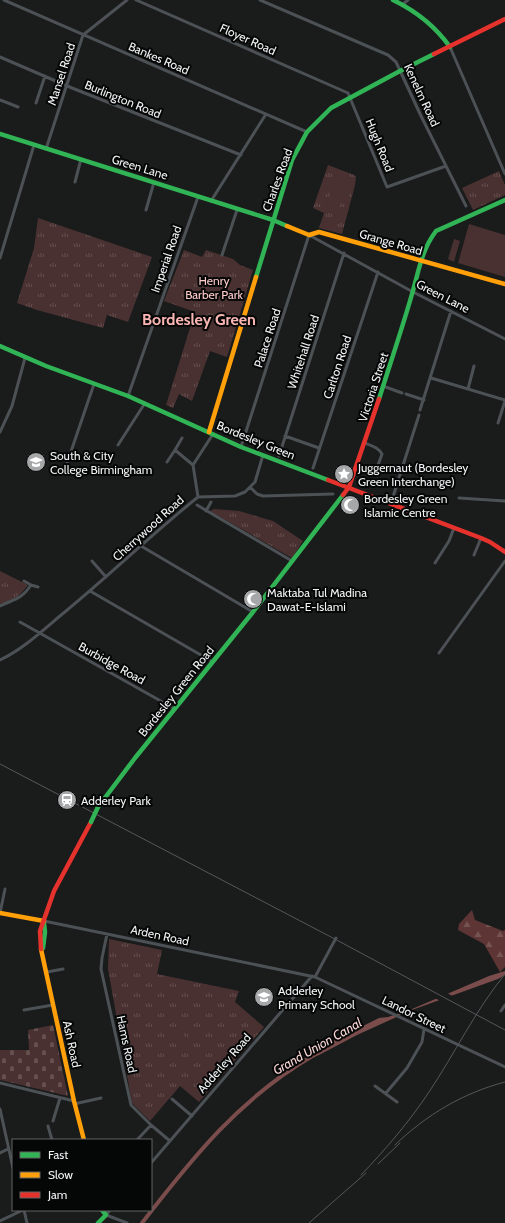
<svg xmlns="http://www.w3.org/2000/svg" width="505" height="1223" font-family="Cabin,sans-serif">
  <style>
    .grass { fill: url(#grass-tufts) }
    .forest { fill: url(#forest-firs) }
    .cemetery { fill: url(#cemetery-stones) }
    .pitch { fill: #4a3131 }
    .water { fill: #7a4d4c }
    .pier { fill: #1a1b1b }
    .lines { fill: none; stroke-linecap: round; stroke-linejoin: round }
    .canal { stroke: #7a4d4c; stroke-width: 4 }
    .street { stroke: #4b5155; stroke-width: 3 }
    .fast { stroke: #30b455; stroke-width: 4.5 }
    .slow { stroke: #ff9f0a; stroke-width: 4.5 }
    .jam { stroke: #e5322d; stroke-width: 4.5 }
    .rail { stroke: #56575a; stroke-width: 1 }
    .fast-bridge { stroke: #30b455; stroke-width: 4.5 }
    .labels { text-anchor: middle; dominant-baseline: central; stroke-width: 4; stroke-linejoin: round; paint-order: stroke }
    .street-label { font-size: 12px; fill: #f1f3f4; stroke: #050606 }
    .park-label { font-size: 12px; fill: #fecbc9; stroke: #050606 }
    .poi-label { font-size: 12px; fill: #f1f3f4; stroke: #050606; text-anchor: start }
    .water-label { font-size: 13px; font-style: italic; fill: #f8d5d4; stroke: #050606 }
    .district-label { font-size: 16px; font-weight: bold; fill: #f9b5b2; stroke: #050606 }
  </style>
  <defs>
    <pattern id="grass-tufts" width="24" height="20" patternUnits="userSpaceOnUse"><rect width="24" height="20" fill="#4a3131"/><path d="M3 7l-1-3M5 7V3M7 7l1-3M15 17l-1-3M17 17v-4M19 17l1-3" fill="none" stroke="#654f4f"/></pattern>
    <pattern id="forest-firs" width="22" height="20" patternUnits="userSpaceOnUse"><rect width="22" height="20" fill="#5d3534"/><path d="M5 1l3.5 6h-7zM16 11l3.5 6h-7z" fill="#755352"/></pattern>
    <pattern id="cemetery-stones" width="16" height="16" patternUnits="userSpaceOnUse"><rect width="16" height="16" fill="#4a3131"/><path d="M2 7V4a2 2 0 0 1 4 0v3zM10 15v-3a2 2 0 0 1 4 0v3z" fill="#654f4f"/></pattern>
  </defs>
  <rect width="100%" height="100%" fill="#1a1b1b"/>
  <path class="grass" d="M328 165 354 175 356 177 355 185 342 234 319 228 324 213 313 208Z
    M499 171 505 185V195L473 210 462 188Z
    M38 218 152 257 128 322 107 315 103 328 37 310 17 303 34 248Z
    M184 250 202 257 206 250 233 259 240 265 253 270 227 357 210 351 192 401 179 394 173 408 166 405 195 312 164 301Z
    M214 509 239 511 273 521 303 541 292 558 210 511Z
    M0 571 26 584 27 586C20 597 11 600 0 604Z
    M109 939 162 950 157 974 239 991 235 1002 264 1027 199 1102 180 1086 150 1121 132 1103 108 969Z"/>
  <path class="forest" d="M472 910 475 920 503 931 505 930V967L500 972 484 944 458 930 459 924Z"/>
  <path class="cemetery" d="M53 1025 68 1096 0 1080V1050H29L28 1030Z"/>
  <path class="pitch" d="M337 178 349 183 339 207 327 202Z
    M469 224 505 235V277L458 263Z
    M454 239 460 241 454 262 448 259Z
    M213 271 227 276 224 285 210 280Z
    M178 1026 187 1040 178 1046 169 1031Z"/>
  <path class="water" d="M505 971V975L498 979 412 1010 357 1035 319 1055 310 1059 309 1057 314 1052 313 1051 379 1018 388 1017 412 1009 489 976Z"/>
  <path class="pier" d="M447 993 454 997 442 1002 435 998Z"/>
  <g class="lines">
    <path class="canal" d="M142 1223C193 1157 240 1098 314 1055"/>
    <path class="street" d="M4 0 307 132
      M136 0 348 93 387 187 446 166
      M260 0 388 55 396 62 421 116 466 206
      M403 4 408 0
      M450 47 505 174
      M0 57 72 88 241 155
      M0 100 18 107
      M36 103 45 76
      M46 149 83 35 127 0
      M75 182 81 159
      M211 201 266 114
      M146 210 154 182
      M222 255 237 210
      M0 258 34 145
      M431 378 505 400
      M383 386 402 393
      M468 389 474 366
      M406 394 424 400
      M128 396 198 197
      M420 410 451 311
      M498 423 505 401
      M0 432 12 406 25 358
      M285 436 319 448
      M365 443C372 446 378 447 382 454L377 468
      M118 445 145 403
      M241 447 309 235 413 292 505 339
      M175 450 182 438
      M279 456 344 253
      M167 462 175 450 193 465
      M313 468 378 272
      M64 472 94 384
      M250 487 255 482 263 455
      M198 497 193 465 213 434
      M459 498 505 501
      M391 503 419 415
      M197 505 292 561
      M206 511 211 502
      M141 546 253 612
      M474 555 481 538
      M92 561 106 577
      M435 563 449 541 454 528
      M24 581 31 585 38 587
      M90 591 213 662
      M0 606C14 599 21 600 31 585
      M20 622 175 709
      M439 653 505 561
      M0 660C25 648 45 628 66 611 111 574 153 533 198 497L235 496 245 492 250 487 257 494 263 496 333 494
      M0 913 5 889
      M44 921 315 977 505 1067
      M107 934 102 958 101 969 131 1105 151 1125 170 1141
      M47 972 63 969
      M315 977 336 938
      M24 1010 53 1005
      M501 1011 505 1005
      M0 1083 74 1101
      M375 1086 397 1102
      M386 1093 407 1068 422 1042 424 1029
      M172 1099 192 1116
      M74 1104 101 1098
      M0 1109 13 1168
      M53 1121 60 1098
      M48 1126 52 1140
      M137 1140 151 1125
      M0 1153 8 1149
      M151 1163 312 976
      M24 1210 27 1223
      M110 1210 106 1215 127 1223
      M0 1221 23 1210"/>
    <path class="fast" d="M393 0C416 11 435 26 450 47
      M0 134 273 220 287 226
      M256 277 292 160 307 132 331 108 400 71 434 54
      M0 346 46 366 128 396 241 447 328 480
      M379 399C390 364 402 329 412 294 419 271 421 251 436 231L505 200
      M98 807 135 758 253 612 343 495
      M43 948 45 932 44 923
      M98 1223 106 1215 102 1210"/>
    <path class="slow" d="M287 226 309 235 319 232 505 284
      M209 432 256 277
      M0 913 44 921
      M41 949 74 1101 84 1140"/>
    <path class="jam" d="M434 54 505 19
      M328 480 481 538 490 542 505 552
      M343 495 349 487 379 399
      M41 949 40 931 54 891 91 822"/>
    <path class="rail" d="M0 764 331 937 505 1030
      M395 1145C426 1115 463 1093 505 1082
      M378 1164 400 1143
      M361 1175C386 1149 409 1122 429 1092 455 1053 475 1011 505 974
      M309 1223 366 1173"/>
    <path class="fast-bridge" d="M91 822 98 807"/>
  </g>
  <defs>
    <symbol id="university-disc" viewBox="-11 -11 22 22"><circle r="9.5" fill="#a6a7a8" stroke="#050606"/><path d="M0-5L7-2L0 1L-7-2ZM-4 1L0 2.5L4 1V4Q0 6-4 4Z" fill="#fff"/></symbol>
    <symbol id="sight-disc" viewBox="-11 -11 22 22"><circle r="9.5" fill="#a6a7a8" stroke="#050606"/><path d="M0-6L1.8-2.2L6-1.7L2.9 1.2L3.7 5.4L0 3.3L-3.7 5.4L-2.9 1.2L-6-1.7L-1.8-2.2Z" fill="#fff"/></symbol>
    <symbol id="mosque-disc" viewBox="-11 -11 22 22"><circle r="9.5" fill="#a6a7a8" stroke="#050606"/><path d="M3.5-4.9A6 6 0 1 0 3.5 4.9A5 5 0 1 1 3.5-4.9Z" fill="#fff"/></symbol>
    <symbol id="station-disc" viewBox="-11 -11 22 22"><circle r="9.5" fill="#a6a7a8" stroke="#050606"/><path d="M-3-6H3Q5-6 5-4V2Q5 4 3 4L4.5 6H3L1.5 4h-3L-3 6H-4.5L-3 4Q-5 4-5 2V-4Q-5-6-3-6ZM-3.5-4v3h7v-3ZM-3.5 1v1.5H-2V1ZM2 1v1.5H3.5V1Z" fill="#fff"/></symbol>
    <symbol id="school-disc" viewBox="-11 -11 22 22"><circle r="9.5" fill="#a6a7a8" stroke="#050606"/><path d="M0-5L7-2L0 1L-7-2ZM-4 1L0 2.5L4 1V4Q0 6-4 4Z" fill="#fff"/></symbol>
  </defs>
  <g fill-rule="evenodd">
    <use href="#university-disc" x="25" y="451" width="22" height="22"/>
    <use href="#sight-disc" x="333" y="463" width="22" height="22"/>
    <use href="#mosque-disc" x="339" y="494" width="22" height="22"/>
    <use href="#mosque-disc" x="242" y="588" width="22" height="22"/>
    <use href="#station-disc" x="56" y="789" width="22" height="22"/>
    <use href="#school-disc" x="253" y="986" width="22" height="22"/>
  </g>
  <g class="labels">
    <g class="street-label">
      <text transform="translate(248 39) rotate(24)">Floyer Road</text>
      <text transform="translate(159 58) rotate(23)">Bankes Road</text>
      <text transform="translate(61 74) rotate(-72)">Mansel Road</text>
      <text transform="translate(422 95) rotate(65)">Kenelm Road</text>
      <text transform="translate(123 99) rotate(22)">Burlington Road</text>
      <text transform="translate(380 145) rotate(68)">Hugh Road</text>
      <text transform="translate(140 167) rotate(17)">Green Lane</text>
      <text transform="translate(277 180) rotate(-70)">Charles Road</text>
      <text transform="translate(391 242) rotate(16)">Grange Road</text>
      <text transform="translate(166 259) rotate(-71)">Imperial Road</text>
      <text transform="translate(443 296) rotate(27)">Green Lane</text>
      <text transform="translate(267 338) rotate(-72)">Palace Road</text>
      <text transform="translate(303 352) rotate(-72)">Whitehall Road</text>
      <text transform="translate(337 367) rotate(-72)">Carlton Road</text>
      <text transform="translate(373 387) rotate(-72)">Victoria Street</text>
      <text transform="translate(256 440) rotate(22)">Bordesley Green</text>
      <text transform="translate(148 528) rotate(-42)">Cherrywood Road</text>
      <text transform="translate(112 663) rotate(29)">Burbidge Road</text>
      <text transform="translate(176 691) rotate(-51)">Bordesley Green Road</text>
      <text transform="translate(160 935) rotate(12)">Arden Road</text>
      <text transform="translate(414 1014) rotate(26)">Landor Street</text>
      <text transform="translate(72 1044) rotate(78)">Ash Road</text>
      <text transform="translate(127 1044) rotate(78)">Hams Road</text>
      <text transform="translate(224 1063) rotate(-49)">Adderley Road</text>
    </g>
    <g class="park-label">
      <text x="214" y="280">Henry<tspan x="214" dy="14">Barber Park</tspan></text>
    </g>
    <g class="poi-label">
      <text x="50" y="455">South &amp; City<tspan x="50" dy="14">College Birmingham</tspan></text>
      <text x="358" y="467">Juggernaut (Bordesley<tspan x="358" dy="14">Green Interchange)</tspan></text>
      <text x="364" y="498">Bordesley Green<tspan x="364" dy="14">Islamic Centre</tspan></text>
      <text x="267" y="592">Maktaba Tul Madina<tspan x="267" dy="14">Dawat-E-Islami</tspan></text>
      <text x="81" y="800">Adderley Park</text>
      <text x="278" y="990">Adderley<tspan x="278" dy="14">Primary School</tspan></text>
    </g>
    <g class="water-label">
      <text transform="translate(317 1046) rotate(-30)">Grand Union Canal</text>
    </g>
    <g class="district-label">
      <text x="199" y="319">Bordesley Green</text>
    </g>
  </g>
  <rect x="12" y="1139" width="140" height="72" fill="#050606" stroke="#636565"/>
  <rect x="20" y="1152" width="20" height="6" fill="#30b455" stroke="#636565"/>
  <text x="48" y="1159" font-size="12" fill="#f1f3f4">Fast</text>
  <rect x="20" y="1172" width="20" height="6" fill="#ff9f0a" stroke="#636565"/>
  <text x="48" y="1179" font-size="12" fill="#f1f3f4">Slow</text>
  <rect x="20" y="1192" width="20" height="6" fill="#e5322d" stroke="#636565"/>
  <text x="48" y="1199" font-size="12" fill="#f1f3f4">Jam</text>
</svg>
